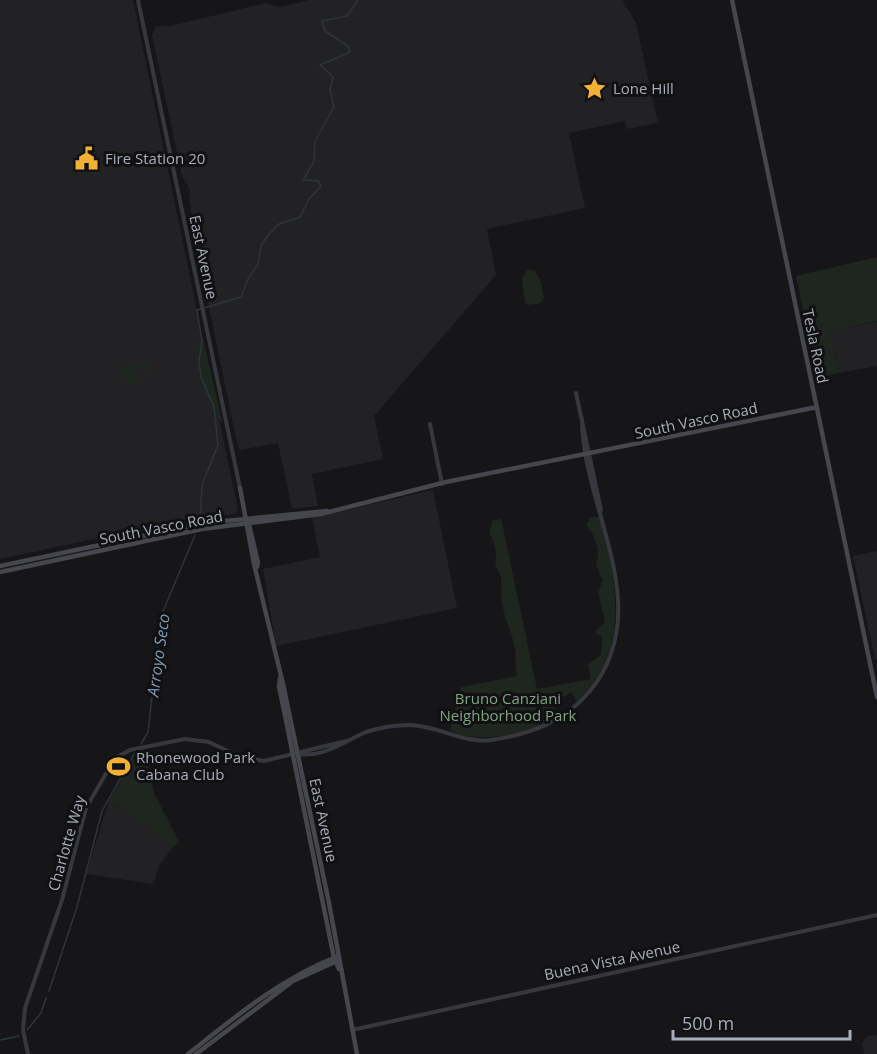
<svg xmlns="http://www.w3.org/2000/svg" width="877" height="1054" font-family="'Open Sans',sans-serif">
  <style>
    .built { fill: #222225 }
    .green { fill: #1e261f }
    .lines { fill: none; stroke-linecap: round; stroke-linejoin: round }
    .stream { stroke: #2c353c; stroke-width: 1.5 }
    .tertiary { stroke: #37383d; stroke-width: 4 }
    .secondary { stroke: #45474d; stroke-width: 4.5 }
    .labels { text-anchor: middle; dominant-baseline: central; stroke-width: 6; stroke-linejoin: round; paint-order: stroke }
    .poi-label { font-size: 15px; fill: #a8adb8; stroke: #111113; text-anchor: start }
    .street-label { font-size: 15px; fill: #a8adb8; stroke: #111113 }
    .park-label { font-size: 15px; fill: #7fa381; stroke: #111113 }
    .water-label { font-size: 16px; font-style: italic; fill: #7f9bb3; stroke: #111113 }
  </style>
  <rect width="100%" height="100%" fill="#161618"/>
  <path class="built" d="M0 0H133L238 510 235 514 193 518 0 559Z
    M311 0H622L636 23 658 123 627 129 625 121 569 133 585 208 487 229 496 275 374 416 383 459 312 474 318 506 292 509 278 443 240 450 237 443 208 303 209 297 189 200 190 190 182 176 152 35 156 26H170L266 3 279 7Z
    M877 322V366L839 373 830 331Z
    M433 490 457 608 276 646 263 569 320 557 312 518Z
    M877 551V659H875L853 556Z
    M109 801 127 811 172 848 159 866 153 884 86 874Z
    M877 1035V1054H864L862 1043 868 1036Z"/>
  <path class="green" d="M877 257V321L830 331 839 373 817 378 796 276Z
    M528 269 535 271 541 282 544 298 541 303 529 305 525 303 522 278Z
    M204 343 223 424C206 402 197 373 195 346Z
    M148 362 150 373 147 374 141 366 136 367 134 375H139L141 382 126 386 124 372 119 367Z
    M590 517H600L602 520C616 588 632 647 577 702L571 692 553 705 559 717C525 732 487 746 450 731L461 687 517 676C515 666 516 658 515 648 512 632 504 619 502 603 500 591 505 576 495 566 497 557 496 541 489 534L492 521 501 518 537 689 591 679 588 664 601 655 602 637 595 632 605 622 598 592 603 581 596 564C601 552 595 533 586 526Z
    M143 747 154 793 179 842 172 848 127 811 109 801 132 761Z"/>
  <g class="lines">
    <path class="stream" d="M200 521 202 485 218 445 214 407 201 377 199 361 202 341 197 310 241 297 248 279 258 264 261 246 268 235 279 224 300 217 309 199 321 186 318 181 303 180 314 161 315 141 334 107 330 90 333 77 320 65 350 52 348 46 325 31 322 21 347 16 358 0
      M141 744 148 732 161 616 195 535
      M49 991 77 907 102 811 136 751
      M27 1030 41 1013 46 998
      M0 1040 19 1036"/>
    <path class="tertiary" d="M138 0 240 488
      M576 393 601 510
      M430 424 442 484
      M436 455 442 483
      M298 754C323 758 345 741 366 732 381 727 396 725 411 725 438 726 465 744 491 740 531 734 564 722 590 691 658 607 582 509 582 419
      M352 1030 877 915
      M28 1054 23 1030 25 1008 62 900 86 808 115 758 130 750 185 739 209 742 240 757 264 761 346 741"/>
    <path class="secondary" d="M732 0 877 697
      M240 488 254 564 283 684 329 903 357 1054
      M248 520 258 563 257 567
      M0 566 204 523 327 511
      M0 572 202 529 321 514 446 482 817 407
      M280 678 279 686 334 958 339 969
      M188 1054C235 1017 280 979 336 957
      M196 1054 293 981 337 961"/>
  </g>
  <defs>
    <symbol id="sight-bare" viewBox="-9 -9 18 18"><path d="M0-6L1.8-2.2L6-1.7L2.9 1.2L3.7 5.4L0 3.3L-3.7 5.4L-2.9 1.2L-6-1.7L-1.8-2.2Z" fill="#f2b134" stroke="#111113" stroke-width="2.5" paint-order="stroke"/></symbol>
    <symbol id="civic-bare" viewBox="-9 -9 18 18"><path d="M-.6-6.5H3V-4.5H.6V-3L4-1V1h2V6H-6V1h2V-1L-.6-3ZM-1.2 2.5V6h2.4V2.5Z" fill="#f2b134" stroke="#111113" stroke-width="2.5" paint-order="stroke"/></symbol>
    <symbol id="stadium-bare" viewBox="-9 -9 18 18"><path d="M0-5a6.5 5 0 1 0 0 10a6.5 5 0 1 0 0-10ZM-3.5-1.8h7v3.6h-7Z" fill="#f2b134" stroke="#111113" stroke-width="2.5" paint-order="stroke"/></symbol>
  </defs>
  <g fill-rule="evenodd">
    <use href="#sight-bare" x="578" y="72" width="33" height="33"/>
    <use href="#civic-bare" x="70" y="142" width="33" height="33"/>
    <use href="#stadium-bare" x="102" y="750" width="33" height="33"/>
  </g>
  <g class="labels">
    <g class="poi-label">
      <text x="613" y="88">Lone Hill</text>
      <text x="105" y="158">Fire Station 20</text>
      <text x="136" y="757">Rhonewood Park<tspan x="136" dy="17">Cabana Club</tspan></text>
    </g>
    <g class="street-label">
      <text transform="translate(204 257) rotate(78)">East Avenue</text>
      <text transform="translate(816 346) rotate(78)">Tesla Road</text>
      <text transform="translate(696 420) rotate(-12)">South Vasco Road</text>
      <text transform="translate(161 527) rotate(-11)">South Vasco Road</text>
      <text transform="translate(324 820) rotate(78)">East Avenue</text>
      <text transform="translate(66 843) rotate(-74)">Charlotte Way</text>
      <text transform="translate(612 960) rotate(-12)">Buena Vista Avenue</text>
    </g>
    <g class="park-label">
      <text x="508" y="698">Bruno Canziani<tspan x="508" dy="17">Neighborhood Park</tspan></text>
    </g>
    <g class="water-label">
      <text transform="translate(158 655) rotate(-82)">Arroyo Seco</text>
    </g>
  </g>
  <path d="M673 1030v9h177v-9" fill="none" stroke="#a8adb8" stroke-width="3"/>
  <text x="682" y="1030" font-size="18" fill="#a8adb8" stroke="#111113" stroke-width="4.5" paint-order="stroke">500 m</text>
</svg>
